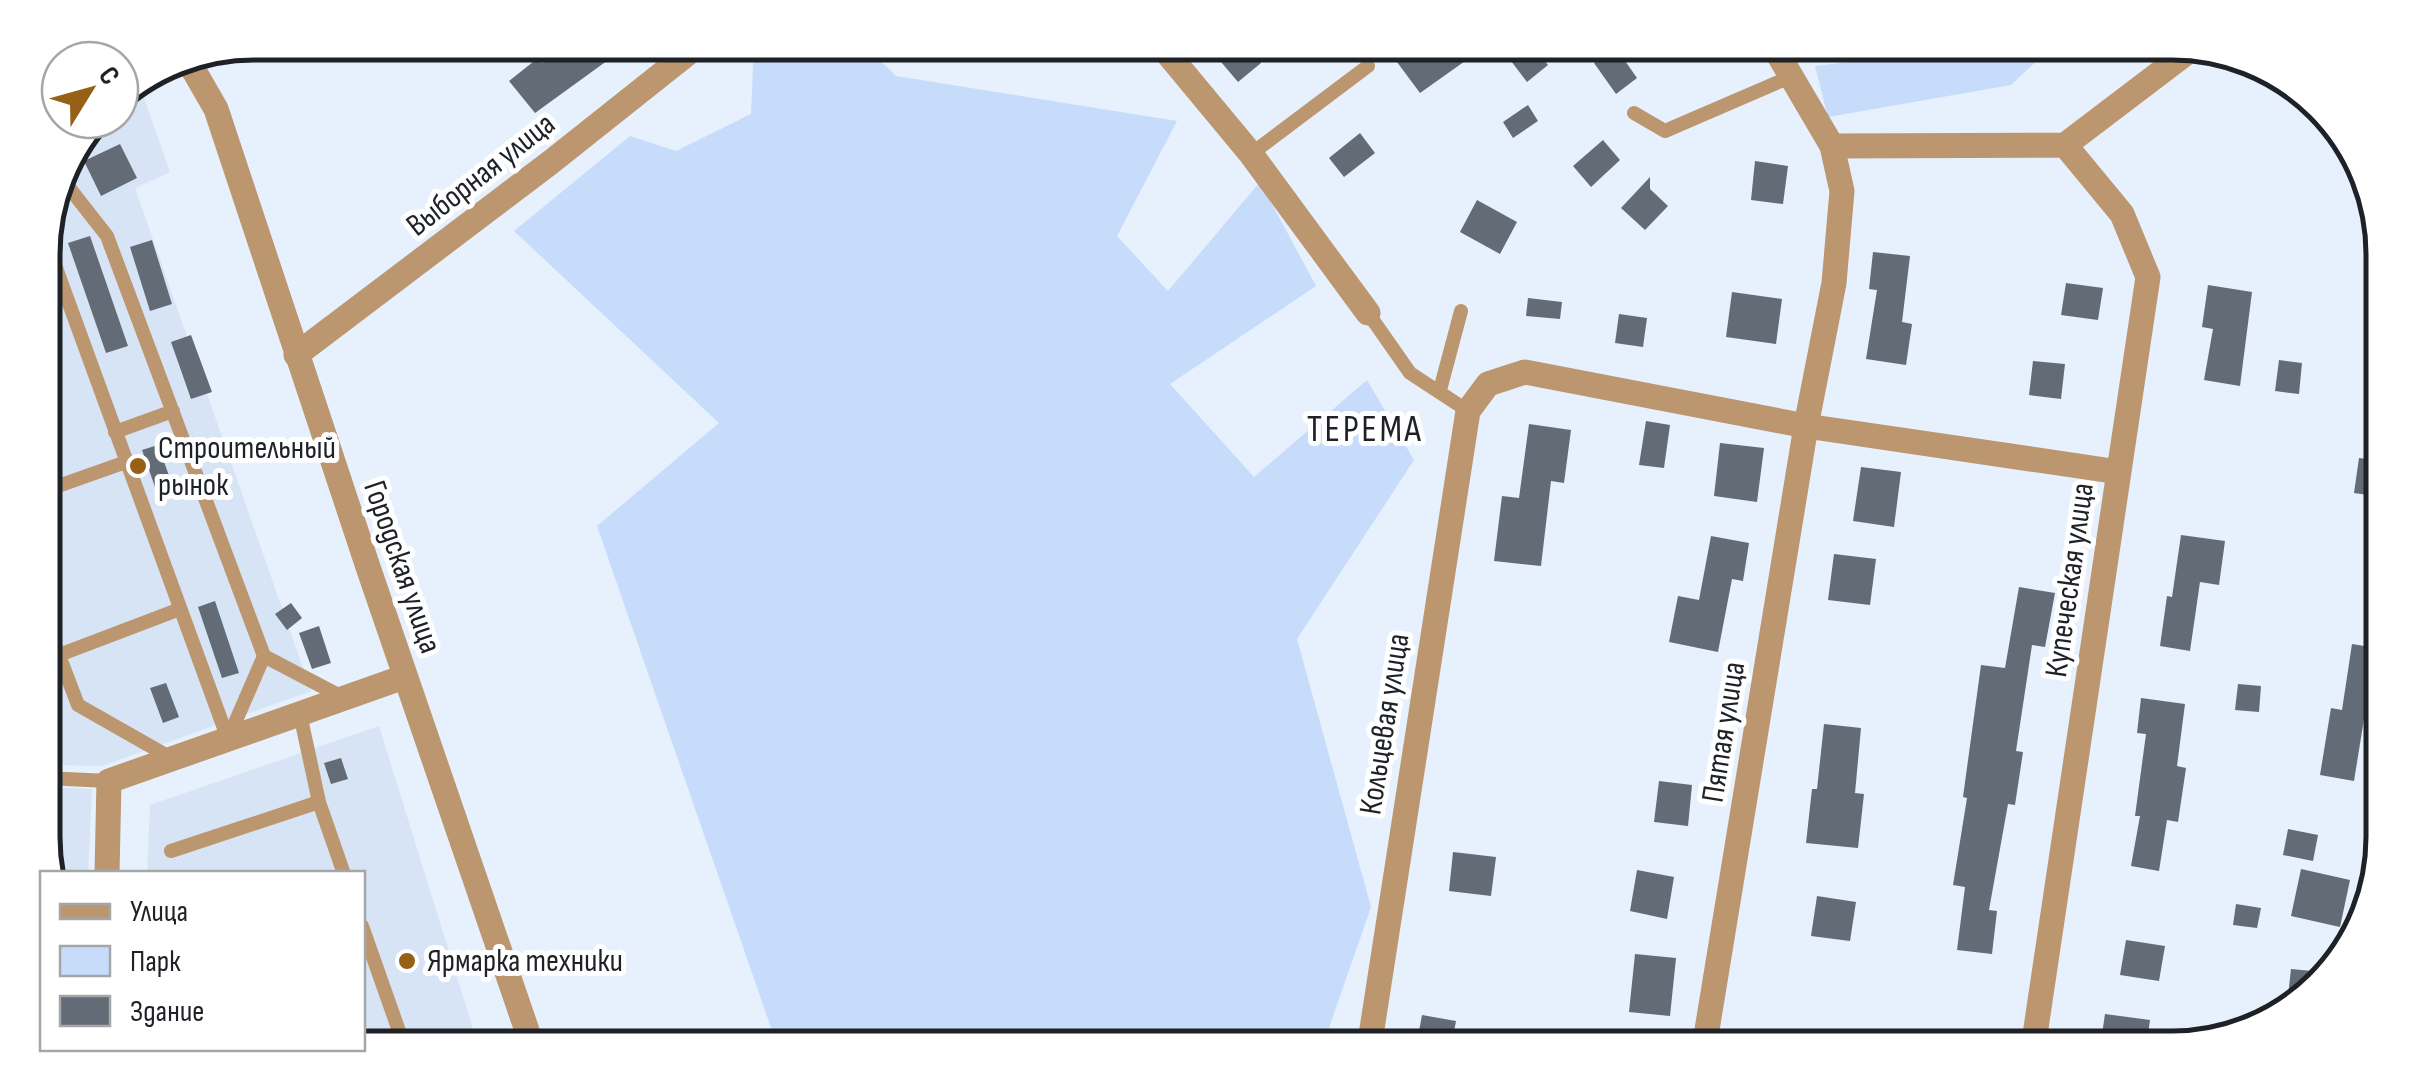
<svg xmlns="http://www.w3.org/2000/svg" width="2426" height="1091" font-family="'Sofia Sans Condensed',sans-serif">
  <style>
    .built { fill: #d6e4f6 }
    .green { fill: #c6dcfa }
    .building { fill: #636b76 }
    .lines { fill: none; stroke-linecap: round; stroke-linejoin: round }
    .service { stroke: #bb966e; stroke-width: 14 }
    .minor { stroke: #bb966e; stroke-width: 25 }
    .tertiary { stroke: #bb966e; stroke-width: 25 }
    .poi-dot { fill: #966017; stroke: #fff; stroke-width: 4 }
    .labels { text-anchor: middle; dominant-baseline: central; stroke-width: 10; stroke-linejoin: round; paint-order: stroke }
    .street-label { font-size: 32px; fill: #1e2125; stroke: #fff }
    .poi-label { font-size: 32px; fill: #1e2125; stroke: #fff; text-anchor: start }
    .quarter-label { font-size: 38px; letter-spacing: 2.5px; fill: #1e2125; stroke: #fff }
    .rim { fill: none; stroke: #1e2125; stroke-width: 5 }
  </style>
  <rect width="100%" height="100%" fill="#e7f0fd"/>
  <path class="built" d="M138 81 170 172 135 188 311 691 102 766 44 765 43 240 65 160 95 120H120V92Z
    M379 726 479 1048H363L362 874H147L150 805Z
    M44 787 92 789 88 873H48L44 865Z"/>
  <path class="green" d="M754 43H862L896 76 1177 121 1117 236 1168 291 1260 182 1316 286 1170 384 1254 477 1367 380 1414 460 1297 639 1371 907 1322 1048H778L597 526 719 423 514 231 630 136 676 151 751 114Z
    M1965 43H2056L2011 85 1828 117 1815 66 1966 48Z"/>
  <path class="building" d="M570 42H633L535 113 509 81 538 58 542 63Z
    M1234 42H1244L1261 63 1238 82 1216 56Z
    M1424 42H1466L1475 54 1420 93 1397 62Z
    M1532 45 1548 65 1527 82 1511 61Z
    M1616 48 1637 78 1616 94 1594 63Z
    M1528 105 1538 121 1513 138 1503 122Z
    M1360 133 1375 153 1344 177 1329 158Z
    M1603 140 1620 160 1591 187 1573 166Z
    M120 144 137 178 101 196 84 161Z
    M1755 161 1788 166 1783 204 1751 200Z
    M1650 177V189L1668 206 1645 230 1621 208Z
    M1477 200 1517 222 1500 254 1460 232Z
    M90 236 128 346 106 353 68 243Z
    M152 240 172 304 150 311 130 247Z
    M1873 252 1910 256 1902 322 1912 324 1906 365 1866 359 1877 290 1869 289Z
    M2066 283 2103 288 2098 320 2061 315Z
    M2208 285 2252 292 2240 386 2204 380 2213 329 2202 327Z
    M1732 292 1782 299 1776 344 1726 337Z
    M1528 298 1562 302 1560 319 1526 316Z
    M1619 314 1647 318 1643 347 1615 343Z
    M191 335 212 392 191 399 171 342Z
    M2279 360 2302 363 2299 394 2275 391Z
    M2033 361 2065 364 2061 399 2029 395Z
    M1646 421 1670 425 1664 468 1639 465Z
    M1529 424 1571 430 1564 483 1551 481 1541 566 1494 561 1502 496 1519 498Z
    M1720 443 1764 448 1757 502 1714 496Z
    M158 445 172 484 156 490 142 450Z
    M2359 458 2382 461V497L2354 493Z
    M1861 467 1901 472 1894 527 1853 521Z
    M2181 535 2225 541 2219 585 2200 582 2190 651 2160 646 2167 596 2172 597Z
    M1711 536 1749 543 1743 581 1732 579 1718 652 1669 642 1678 596 1699 600Z
    M1834 554 1876 559 1870 605 1828 600Z
    M2019 587 2055 593 2045 647 2032 645 2016 751 2023 752 2015 805 2008 804 1989 910 1997 911 1992 954 1957 950 1965 887 1953 885 1967 798 1963 797 1981 665 2005 668Z
    M215 601 239 673 222 678 198 607Z
    M291 603 302 618 287 630 275 614Z
    M319 626 331 663 312 669 299 633Z
    M2352 644 2383 649 2381 690 2369 688 2354 781 2320 775 2331 708 2342 710Z
    M166 683 179 717 163 723 150 688Z
    M2238 684 2261 686 2259 712 2235 710Z
    M2141 698 2185 704 2177 766 2186 768 2178 822 2167 820 2159 871 2131 866 2140 816H2135L2146 734 2137 733Z
    M1824 724 1861 728 1855 793 1864 794 1858 848 1806 843 1812 789H1817Z
    M341 758 348 779 331 784 324 763Z
    M1659 781 1692 785 1688 826 1654 822Z
    M2288 829 2318 835 2313 861 2283 855Z
    M1453 852 1496 857 1491 896 1449 891Z
    M2301 869 2350 880 2340 927 2291 916Z
    M1637 870 1674 877 1667 919 1630 911Z
    M1817 896 1856 902 1850 941 1811 936Z
    M2236 904 2261 908 2257 928 2233 925Z
    M2126 940 2165 946 2159 981 2120 975Z
    M1635 954 1676 958 1670 1016 1629 1012Z
    M2291 969 2323 972 2286 1014Z
    M2105 1014 2150 1020 2146 1048H2100Z
    M1422 1015 1456 1021 1451 1048 1417 1042Z"/>
  <g class="lines">
    <path class="service" d="M1634 113 1665 131 1790 77
      M1251 154 1368 66
      M60 176 107 236 264 656 344 698
      M44 235 228 739
      M1368 313 1410 373 1468 411
      M1440 390 1461 311
      M115 432 173 411
      M44 491 126 462
      M44 616 78 705 173 759
      M59 655 180 609
      M300 714 319 802 344 874
      M228 739 264 656
      M44 778 109 781
      M171 851 319 802
      M362 926 405 1048
      M368 1048 401 1037"/>
    <path class="minor" d="M1158 42 1251 154 1368 313
      M1832 146 2065 145 2194 47
      M296 355 551 162 702 42
      M107 874 109 781 404 677
      M1369 1048 1468 411 1488 384 1525 372 1806 426 2119 472
      M1704 1048 1806 426 1834 283 1842 191 1832 146 1771 42
      M2033 1048 2148 277 2122 214 2065 145"/>
    <path class="tertiary" d="M178 58 193 69 216 109 369 570 533 1048"/>
  </g>
  <g class="poi-dot">
    <circle cx="138" cy="466" r="10"/>
    <circle cx="407" cy="961" r="10"/>
  </g>
  <g class="labels">
    <g class="street-label">
      <text transform="translate(481 175) rotate(-38)">Выборная улица</text>
      <text transform="translate(402 567) rotate(71)">Городская улица</text>
      <text transform="translate(2070 580) rotate(-82)">Купеческая улица</text>
      <text transform="translate(1385 724) rotate(-81)">Кольцевая улица</text>
      <text transform="translate(1724 732) rotate(-81)">Пятая улица</text>
    </g>
    <g class="poi-label">
      <text x="158" y="448">Строительный<tspan x="158" dy="37">рынок</tspan></text>
      <text x="427" y="961">Ярмарка техники</text>
    </g>
    <g class="quarter-label">
      <text x="1365" y="429">ТЕРЕМА</text>
    </g>
  </g>
  <path d="M0 0H2426V1091H0ZM254 60H2172A194 194 0 0 1 2366 254V837A194 194 0 0 1 2172 1031H254A194 194 0 0 1 60 837V254A194 194 0 0 1 254 60Z" fill="#fff" fill-rule="evenodd"/>
  <path class="rim" d="M254 60H2172A194 194 0 0 1 2366 254V837A194 194 0 0 1 2172 1031H254A194 194 0 0 1 60 837V254A194 194 0 0 1 254 60Z"/>
  <rect x="40" y="871" width="325" height="180" fill="#ffffff" stroke="#a5a6a8" stroke-width="2.5"/>
  <rect x="60" y="904" width="50" height="15" fill="#bb966e" stroke="#a5a6a8" stroke-width="2.5"/>
  <text x="130" y="921" font-size="30" fill="#1e2125">Улица</text>
  <rect x="60" y="946" width="50" height="30" fill="#c6dcfa" stroke="#a5a6a8" stroke-width="2.5"/>
  <text x="130" y="971" font-size="30" fill="#1e2125">Парк</text>
  <rect x="60" y="996" width="50" height="30" fill="#636b76" stroke="#a5a6a8" stroke-width="2.5"/>
  <text x="130" y="1021" font-size="30" fill="#1e2125">Здание</text>
  <g transform="translate(90 90) rotate(53)"><circle r="48" fill="#ffffff" stroke="#a5a6a8" stroke-width="2.5"/>
  <path d="M0-8L18 38L0 25L-18 38Z" fill="#966017"/>
  <text y="-15" font-size="28" font-weight="bold" text-anchor="middle" fill="#1e2125">С</text>
  </g>
</svg>
